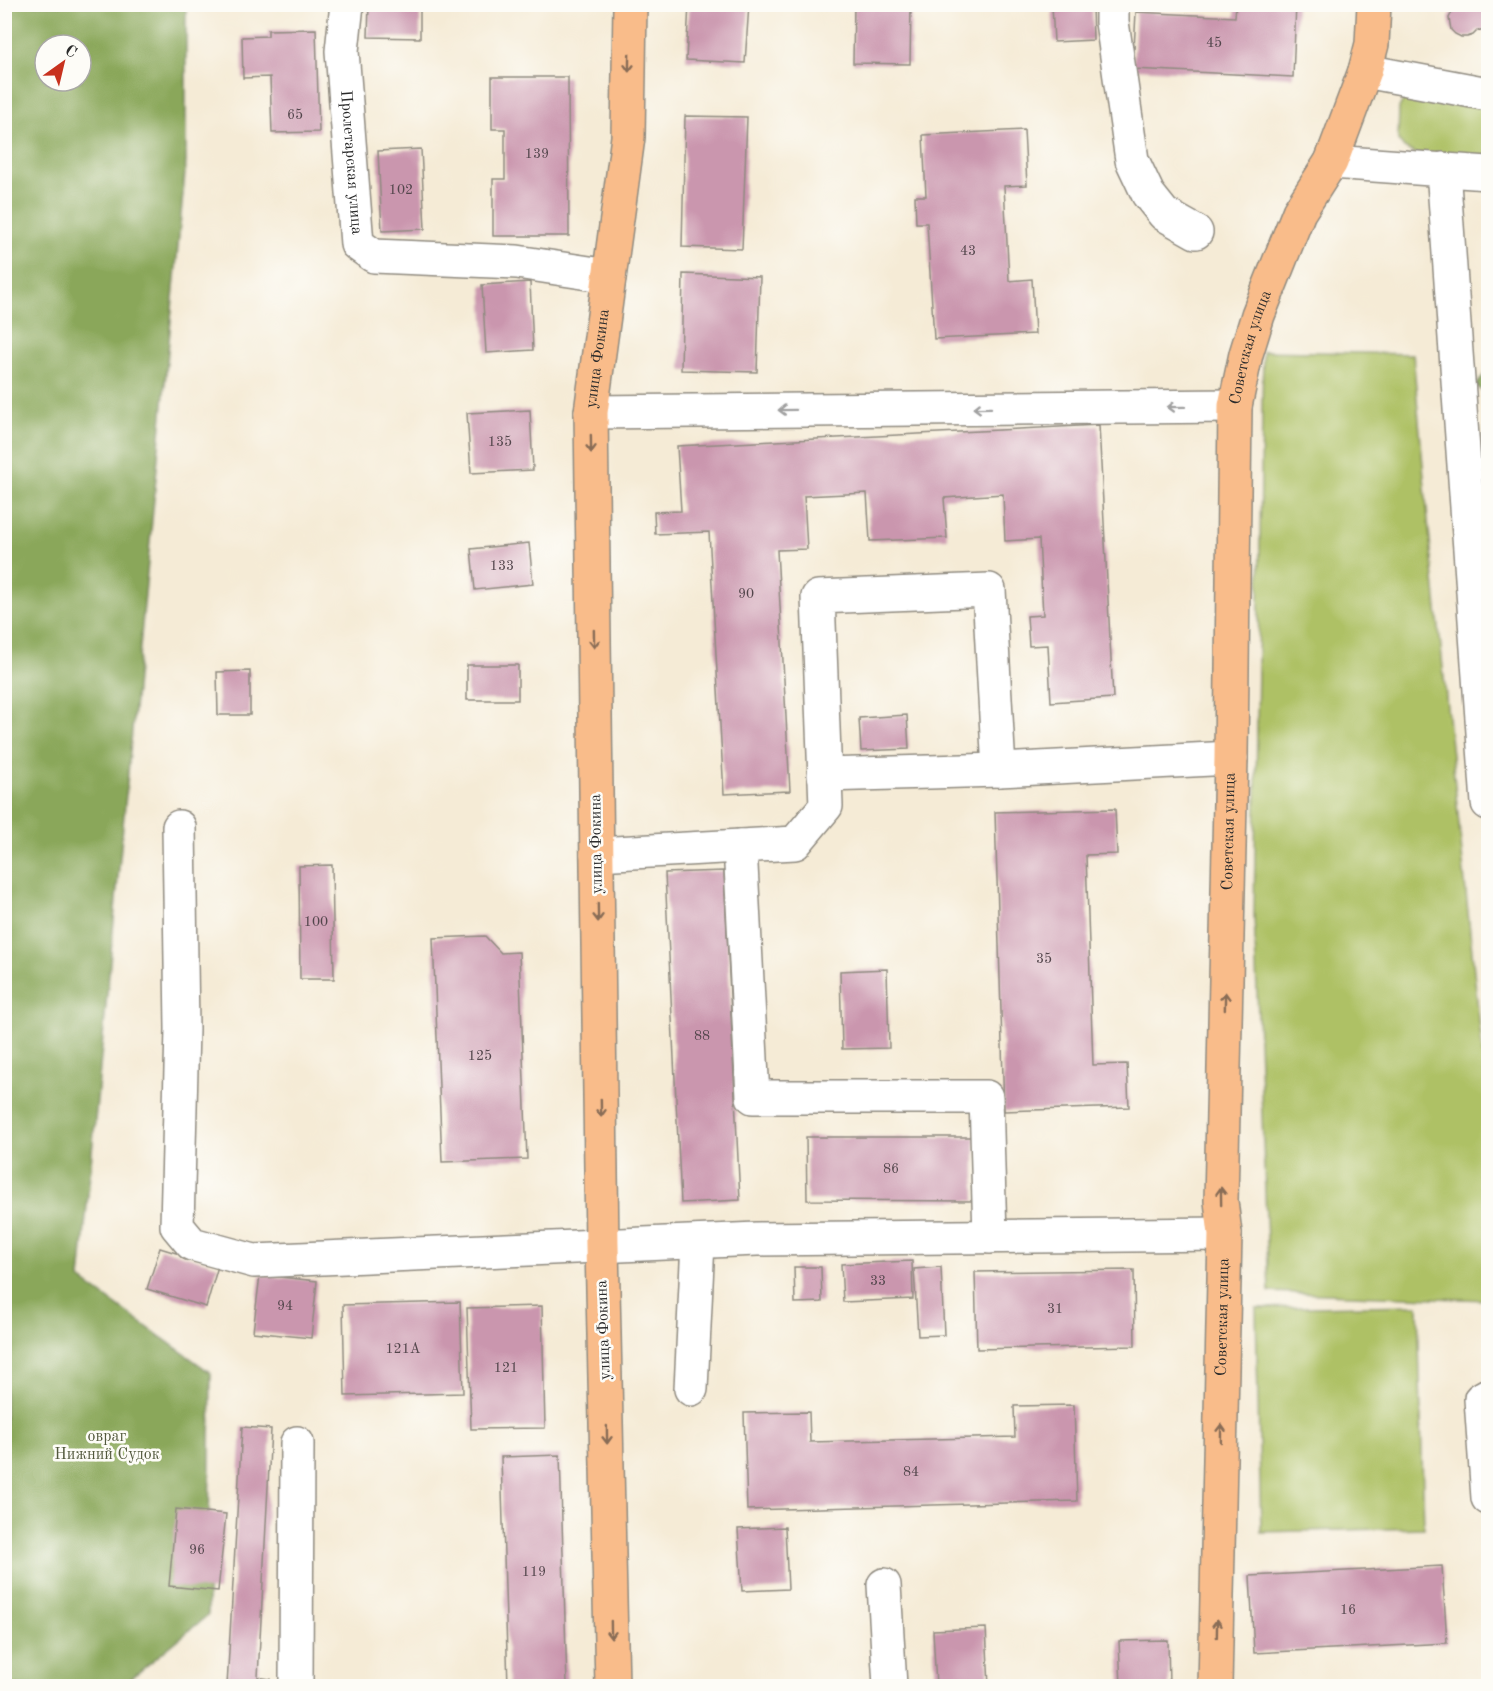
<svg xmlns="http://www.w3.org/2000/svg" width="1493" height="1691" font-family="'Old Standard TT',serif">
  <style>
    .green { fill: #aec165; stroke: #6c7648; stroke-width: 1.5 }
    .forest { fill: #8aa75a; stroke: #5a6942; stroke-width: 1.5; fill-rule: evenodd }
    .building { fill: #ca96ae }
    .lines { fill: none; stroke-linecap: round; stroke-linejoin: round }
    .minor-casing { stroke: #908b80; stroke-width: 36 }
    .major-casing { stroke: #908b80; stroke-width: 36 }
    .minor { stroke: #fff; stroke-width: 33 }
    .major { stroke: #f9bc8a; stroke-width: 33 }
    .oneway { stroke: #886c56 }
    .oneway2 { stroke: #a0a0a0 }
    .labels { text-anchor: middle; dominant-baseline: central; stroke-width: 5; stroke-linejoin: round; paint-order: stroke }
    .number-label { font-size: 14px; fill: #53464c }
    .street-label { font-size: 16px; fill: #2b2b2b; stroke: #fdfcf7 }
    .park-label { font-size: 16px; fill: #52583c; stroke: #fdfcf7 }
  </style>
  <rect width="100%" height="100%" fill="#fdfcf7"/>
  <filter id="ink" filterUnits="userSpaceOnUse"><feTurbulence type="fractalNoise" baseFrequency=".0167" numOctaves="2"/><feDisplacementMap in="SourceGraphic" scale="12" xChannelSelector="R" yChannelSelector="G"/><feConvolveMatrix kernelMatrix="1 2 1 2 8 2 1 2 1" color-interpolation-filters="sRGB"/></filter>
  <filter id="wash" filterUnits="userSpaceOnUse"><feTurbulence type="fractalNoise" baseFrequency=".008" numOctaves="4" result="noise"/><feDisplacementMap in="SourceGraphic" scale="24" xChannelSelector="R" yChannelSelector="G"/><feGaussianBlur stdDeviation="1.35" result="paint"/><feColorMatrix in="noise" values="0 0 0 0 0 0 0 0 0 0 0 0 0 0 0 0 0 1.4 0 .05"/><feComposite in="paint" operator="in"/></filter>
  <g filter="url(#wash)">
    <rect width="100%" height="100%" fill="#f5ebd6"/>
    <path class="green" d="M1412 94 1488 106V162L1416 154 1404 148 1398 140 1399 108 1404 98Z
      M1263 351 1413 354 1428 521 1488 1108V1300L1269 1292 1254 915Z
      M1418 1305 1424 1528 1261 1532 1256 1308Z"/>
    <path class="forest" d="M5 5H186V162L80 1279 211 1373 208 1615 122 1686H5ZM45 45H81V81H45Z
      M1488 369V396L1476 386Z"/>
    <g id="blocks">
      <path class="building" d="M369 4H420V38L368 37Z
        M689 4H749L745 63 686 60Z
        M854 4H911L910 64 853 63Z
        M1236 4H1296L1293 77 1133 69 1136 12 1235 17Z
        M1458 4H1488V31L1478 30 1473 35 1467 37H1461L1455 34 1451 30 1449 18 1452 12 1458 8Z
        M1052 5H1092L1093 40 1054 42Z
        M316 29 319 132 272 133 270 77 243 78 242 37 268 36V30Z
        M492 77H568L569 236H493V179H505V129H492Z
        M685 116 747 117 742 249 682 247Z
        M1024 130 1027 185 1004 186 1009 281 1032 279 1035 334 934 339 927 223H916L915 196H926L923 135Z
        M421 149 425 229 382 231 378 151Z
        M683 274 760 277 757 372 681 370Z
        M530 282 533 350 486 353 482 285Z
        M530 410 533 470 471 473 467 413Z
        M1099 425 1113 698 1051 702 1048 645 1029 646 1027 616 1043 615 1039 539 1005 541 1003 494 944 498 947 538 870 541 867 493 804 496 807 549 777 550 790 791 724 794 709 532 655 534 654 512 681 511 677 446Z
        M529 543 533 584 475 590 471 549Z
        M467 665H518V700H467Z
        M250 671V715H218L217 672Z
        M907 715 909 749 861 751 859 718Z
        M1115 809 1117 854 1086 855 1093 1065 1127 1064 1129 1107 1004 1111 995 812Z
        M332 865 334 979H300L299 866Z
        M724 871 740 1200 681 1203 665 873Z
        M485 936 501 953 519 952 527 1159 442 1162 433 938Z
        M887 969 889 1048 842 1049 840 971Z
        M806 1137H975V1201L807 1200Z
        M160 1248 218 1266 206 1307 147 1289Z
        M912 1261 913 1299 843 1302 841 1264Z
        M794 1267H821L822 1302 795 1303Z
        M941 1267 944 1335 918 1336 914 1269Z
        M1134 1270 1135 1346 977 1349 975 1272Z
        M260 1275 317 1281 311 1338 253 1332Z
        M460 1302 463 1393 345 1396 343 1305Z
        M542 1306 545 1428 471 1429 467 1308Z
        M1074 1405 1077 1501 747 1510 744 1413 809 1412 810 1442 1015 1437 1014 1406Z
        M242 1427 271 1429 258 1677 270 1679 269 1686H227Z
        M560 1455 567 1686H508L501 1457Z
        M176 1509 226 1514 218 1591 169 1586Z
        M785 1527 788 1589 742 1591 738 1529Z
        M1442 1566 1447 1643 1254 1653 1250 1576Z
        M986 1628 989 1686H936L933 1630Z
        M1168 1640 1169 1686H1121L1119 1641Z"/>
    </g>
  </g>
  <g filter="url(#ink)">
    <use href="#blocks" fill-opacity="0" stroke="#908b80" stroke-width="1.5"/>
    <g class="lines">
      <defs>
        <g id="minor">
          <path id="s1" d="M347 4 342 51 357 244 374 256 517 262 609 276"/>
          <path d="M1112 4V22L1132 160 1148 194 1164 214 1196 232"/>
          <path d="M1365 71 1488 94"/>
          <path d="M1331 162 1488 173"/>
          <path d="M1443 169 1488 803"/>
          <path d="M591 412 1235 406"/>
          <path d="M824 775 999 770"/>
          <path d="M179 827 182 1029 177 1226 192 1244 254 1261 757 1239 1225 1234"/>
          <path d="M740 846 753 1097H986L990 1237"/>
          <path d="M597 854 795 843 826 806 818 597 989 590 999 770 1231 758"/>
          <path d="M691 1389 698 1242"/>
          <path d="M1488 1395 1481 1399 1488 1498"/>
          <path d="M884 1585 890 1686"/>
          <path d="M296 1686 297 1443"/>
        </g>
        <g id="major">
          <path id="s2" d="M612 1686 602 1246 591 412 628 137 630 4"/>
          <path id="s3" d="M1215 1686 1225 1234 1221 1201 1231 758 1235 406 1246 354 1258 315 1299 212 1331 162 1365 71 1372 44 1374 4"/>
        </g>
      </defs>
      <use href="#minor" class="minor-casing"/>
      <use href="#major" class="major-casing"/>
      <use href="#minor" class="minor"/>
      <use href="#major" class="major"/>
    </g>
    <defs><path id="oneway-shaft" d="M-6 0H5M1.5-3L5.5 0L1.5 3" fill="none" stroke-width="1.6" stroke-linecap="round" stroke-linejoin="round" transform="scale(1.5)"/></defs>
    <g class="oneway">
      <use href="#oneway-shaft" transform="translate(629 63) rotate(91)"/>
      <use href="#oneway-shaft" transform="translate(591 444) rotate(89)"/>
      <use href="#oneway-shaft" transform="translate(594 639) rotate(89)"/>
      <use href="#oneway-shaft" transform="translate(598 913) rotate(89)"/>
      <use href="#oneway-shaft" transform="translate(1225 1001) rotate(-89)"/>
      <use href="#oneway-shaft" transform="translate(601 1108) rotate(89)"/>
      <use href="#oneway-shaft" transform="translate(1221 1196) rotate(-91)"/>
      <use href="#oneway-shaft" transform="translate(1221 1433) rotate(-89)"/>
      <use href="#oneway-shaft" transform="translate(607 1435) rotate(89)"/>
      <use href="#oneway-shaft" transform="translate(1217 1628) rotate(-89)"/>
      <use href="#oneway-shaft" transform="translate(611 1630) rotate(89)"/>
    </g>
    <g class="oneway2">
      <use href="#oneway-shaft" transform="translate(1176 407) rotate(179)"/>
      <use href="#oneway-shaft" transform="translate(982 408) rotate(179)"/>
      <use href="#oneway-shaft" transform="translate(787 410) rotate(179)"/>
    </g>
  </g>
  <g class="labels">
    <g class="number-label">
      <text x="1214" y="43">45</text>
      <text x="295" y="115">65</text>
      <text x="537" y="154">139</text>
      <text x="401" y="190">102</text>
      <text x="968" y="251">43</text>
      <text x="500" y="442">135</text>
      <text x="502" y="566">133</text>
      <text x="746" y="594">90</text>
      <text x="316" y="922">100</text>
      <text x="1044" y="959">35</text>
      <text x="702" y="1036">88</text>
      <text x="480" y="1056">125</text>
      <text x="891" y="1169">86</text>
      <text x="878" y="1281">33</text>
      <text x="285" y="1306">94</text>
      <text x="1055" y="1309">31</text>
      <text x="403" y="1349">121А</text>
      <text x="506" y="1368">121</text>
      <text x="911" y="1472">84</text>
      <text x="197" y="1550">96</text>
      <text x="534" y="1572">119</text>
      <text x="1348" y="1610">16</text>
    </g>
    <g class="street-label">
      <text stroke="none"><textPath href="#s1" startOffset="159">Пролетарская улица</textPath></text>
      <text stroke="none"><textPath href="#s3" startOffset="1341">Советская улица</textPath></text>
      <text stroke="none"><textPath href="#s2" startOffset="1328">улица Фокина</textPath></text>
      <text stroke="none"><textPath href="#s3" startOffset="855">Советская улица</textPath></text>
      <text transform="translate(597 844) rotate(-91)">улица Фокина</text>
      <text stroke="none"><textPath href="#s3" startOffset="369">Советская улица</textPath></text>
      <text transform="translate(604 1330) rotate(-92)">улица Фокина</text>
    </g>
    <g class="park-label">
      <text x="107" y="1437">овраг<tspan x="107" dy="18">Нижний Судок</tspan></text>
    </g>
  </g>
  <rect width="1493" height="1691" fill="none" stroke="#fdfcf7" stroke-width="24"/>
  <g transform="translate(63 63) rotate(34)"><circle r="28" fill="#fdfcf7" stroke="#a9a8a5" stroke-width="1.5"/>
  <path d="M0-4.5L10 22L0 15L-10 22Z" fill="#c8321e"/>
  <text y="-9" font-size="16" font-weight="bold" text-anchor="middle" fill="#2b2b2b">С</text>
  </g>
</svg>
